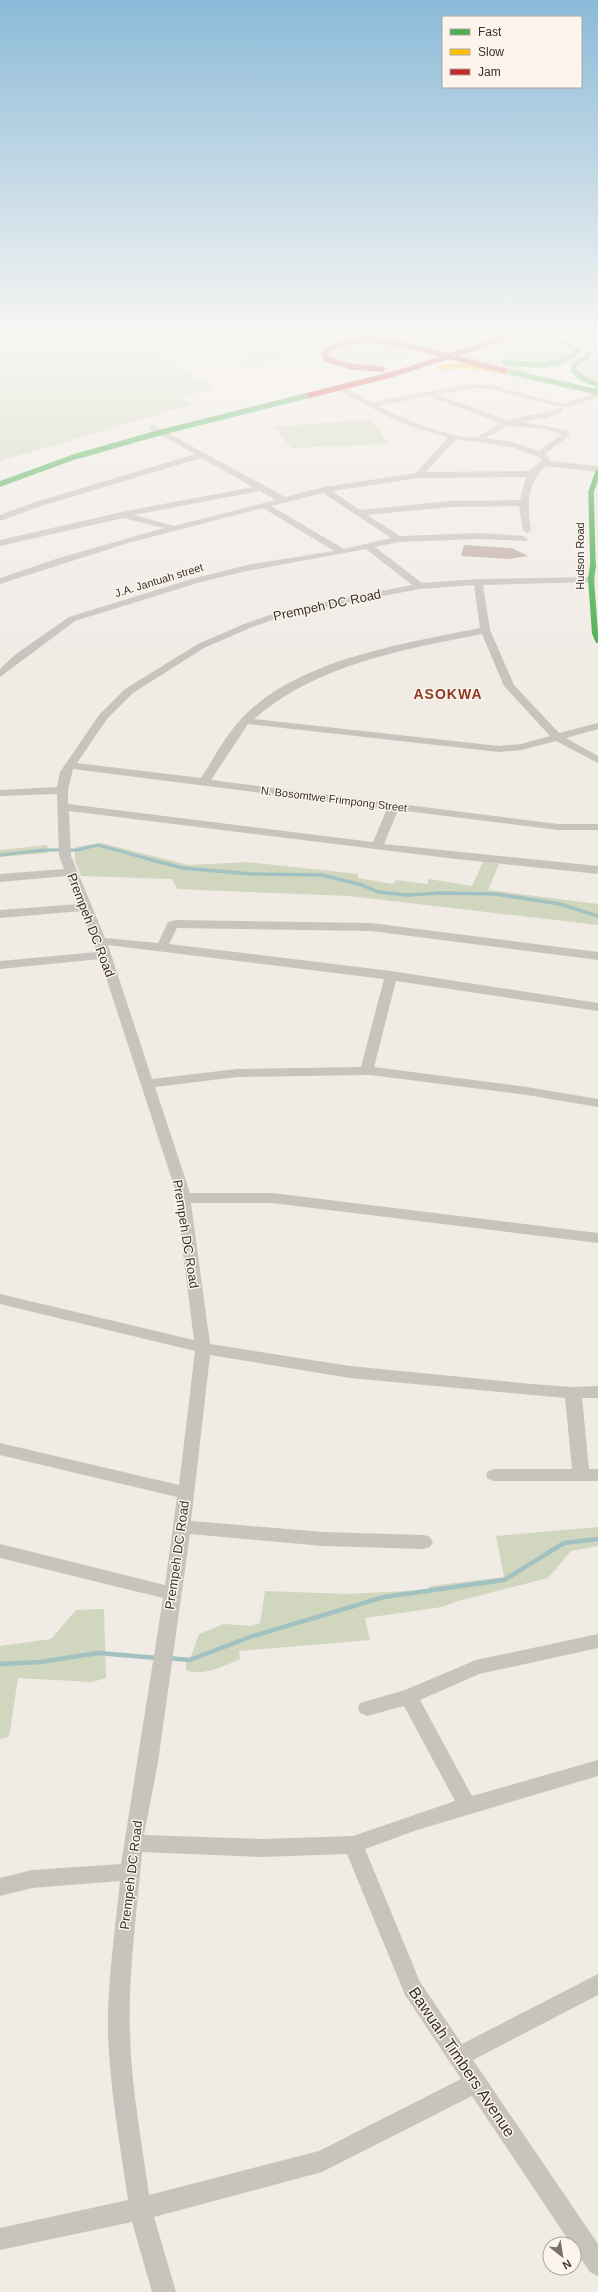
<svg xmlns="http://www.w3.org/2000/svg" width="598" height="2292" font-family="Arial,sans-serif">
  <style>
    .green { fill: #d1d6bf }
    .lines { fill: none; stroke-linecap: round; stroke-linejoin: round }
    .stream-far2 { stroke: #a1c2c1; stroke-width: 3 }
    .stream-far1 { stroke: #a1c2c1; stroke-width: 3.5 }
    .stream { stroke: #a1c2c1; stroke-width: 4.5 }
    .building { fill: #c3afa7 }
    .street { fill: #c9c3be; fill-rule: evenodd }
    .fast-far1 { stroke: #4caf50; stroke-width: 5.5 }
    .fast { stroke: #4caf50; stroke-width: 6 }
    .slow { stroke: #ffc107; stroke-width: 5.5 }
    .jam { stroke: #c62828; stroke-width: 5.5 }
    .labels { text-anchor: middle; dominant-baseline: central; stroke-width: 3; stroke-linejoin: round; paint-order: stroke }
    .far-street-label { font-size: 11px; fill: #3b302b; stroke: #fbf5ee }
    .street-label { font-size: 13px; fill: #3b302b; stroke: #fbf5ee }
    .far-district-label { font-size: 14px; font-weight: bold; letter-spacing: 1px; fill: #8c3b22; stroke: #fbf5ee }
    .near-street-label { font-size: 16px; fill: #3b302b; stroke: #fbf5ee }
  </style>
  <rect width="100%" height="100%" fill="#f0ebe5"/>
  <path class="green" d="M15 332H107L139 348 162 355 214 389 178 397 194 404 0 461V341Z
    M362 332H378L446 348 438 351Z
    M569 332H598V381L582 375 578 368 595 354C594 342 577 340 569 332Z
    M533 338 557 341 572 351V353C547 368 509 360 483 349L510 341Z
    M357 342 394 344 429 353 376 367H354L330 358V351L342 345Z
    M277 350 290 360 245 367 232 357Z
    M470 354 531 371 526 373 462 357Z
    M371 419 388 444 291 448 275 427Z
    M101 843 189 865 247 862 358 874V878L393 884 396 880 427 884 429 879 472 886 483 862 499 864 488 890 598 904V925L349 896 177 889 172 879 81 876 75 861V847Z
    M47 845 48 853 0 857V850Z
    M598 1527V1546L571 1551 548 1578 458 1601 442 1607 365 1618 370 1640 239 1651 240 1659C225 1666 201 1677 186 1670V1661L191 1656 199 1634 224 1624 251 1626 260 1623 265 1591 347 1594 427 1590 430 1586 504 1577 496 1536Z
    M104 1609 106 1678 92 1682 18 1678 9 1737 0 1739V1646L51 1639 76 1610Z"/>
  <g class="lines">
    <path class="stream-far2" d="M0 855 44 850H77L98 845 156 861"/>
    <path class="stream-far1" d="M152 860 183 868 251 874 322 875 362 885 378 892 407 895 441 893 496 894 560 904 598 916"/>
    <path class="stream" d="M167 1658 190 1660 250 1637 384 1597 504 1580 564 1543 598 1539
      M0 1664 40 1662 98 1653 158 1658"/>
  </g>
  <path class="building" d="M464 545 512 548 528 556 509 559 461 556Z"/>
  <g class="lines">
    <path class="street" d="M472 384 492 385 555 402 567 403 598 392V397L568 407 555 406 492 389 472 388 438 395 508 420 563 408V412L547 418 523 422 567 430 570 435 545 454 549 457V461L598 466V472L546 466C526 483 527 506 531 530L527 533 523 530 519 506 450 507 367 515 400 536 479 533 523 536 528 539 526 541 479 539 398 542 375 547 422 583 478 579 594 577 596 579 591 582 483 585 490 630 514 685 559 733 598 723V729L566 738 598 756V763L556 741 522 750 499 752 248 724 211 780 558 824H598V830H558L398 810 384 844 598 866V874L456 859 69 811 71 856 105 938 158 943 168 922 176 920 371 923 598 952V960L371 931 177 928 169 944 391 971 598 1003V1011L396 981 374 1067 527 1087 598 1099V1107L527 1095 370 1075 237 1077 155 1087 190 1193H272L598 1233V1243L272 1203H191L210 1344 350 1366 532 1384 573 1387 598 1386V1398H582L589 1469H598V1481H494L488 1479 486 1475 488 1471 494 1469H572L565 1398 350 1378 210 1355 191 1521 323 1532 424 1535 430 1537 433 1542 430 1547 424 1549 323 1546 190 1534 158 1762 144 1835 261 1839 353 1836 455 1801 404 1706 367 1716 360 1713 358 1708 360 1703 405 1690 476 1660 598 1634V1648L479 1674 420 1700 472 1796 598 1760V1776L417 1830 365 1849 420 1982 462 2044 598 1974V1995L473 2060 598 2244V2276L590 2272 574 2249V2244H571L472 2096 322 2172 154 2217 176 2292H152L132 2222 0 2250V2228L128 2200C120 2145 110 2089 108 2034 107 1983 115 1932 120 1881L32 1888 0 1896V1878L32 1870 121 1864 163 1598 0 1558V1544L165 1585 177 1497 0 1455V1443L179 1485 195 1351 0 1304V1294L194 1340 175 1189 100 959 0 969V961L97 952 82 911 0 918V910L79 904 67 876 0 882V874L64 869 59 856 57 794 0 796V790L57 787 60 772 99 715 125 689 198 644 244 624 284 610 412 585 366 549 247 571 201 582 75 621 0 677V669L16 654 69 617 195 578 247 565 334 551 263 508 128 543 0 584V578L59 558 164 528 123 518 0 546V540L126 511 253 487 201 458 38 507 0 521V515L32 503 195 454 150 429V425H153L285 497 324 487 416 473 448 437 421 430 394 420 340 391 347 389 371 402ZM428 396 500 423C493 427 484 435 476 437 455 441 397 416 378 406ZM508 426 544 429 562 434 539 451 512 442 485 438ZM456 439 512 447 541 458 540 462 529 471 426 472ZM526 477 520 500 450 501 360 510 332 491 419 478ZM260 491 276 500 174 526 134 515ZM323 493 391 538 344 549 271 506ZM474 585 480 628C403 644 298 659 242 718 225 736 214 758 201 778L77 763 107 719 133 693 204 648 250 628 289 614 420 589ZM482 634 504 686 550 736 521 744 499 746 254 719C317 664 402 650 482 634ZM73 769 387 809 373 842 68 804V790ZM108 945 384 979 361 1067 237 1069 152 1079ZM142 1852 261 1857 347 1854 405 1995 461 2079 319 2151 149 2195C142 2142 131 2087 130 2033 128 1973 137 1912 142 1852Z"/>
    <path class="fast-far1" d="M391 333 450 339 482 332
      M589 353 586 358 575 364 574 371 582 378 598 385
      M504 362C530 365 557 370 578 351 557 333 534 335 508 337
      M505 371 598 392
      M0 484 74 457 162 432 310 395
      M593 566 591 492 598 472"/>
    <path class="fast" d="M593 565 591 579 595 633 598 640"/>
    <path class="slow" d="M441 367 467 366 508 372"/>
    <path class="jam" d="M356 332 505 371
      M382 369 353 367 326 359 324 353C346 336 370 340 396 343
      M310 395 394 374 523 332"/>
  </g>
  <linearGradient id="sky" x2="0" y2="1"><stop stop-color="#8bbad8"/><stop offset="0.51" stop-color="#f8f6f3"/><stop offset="1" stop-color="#f8f6f3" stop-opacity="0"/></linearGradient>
  <rect width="598" height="653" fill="url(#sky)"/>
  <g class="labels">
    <g class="far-street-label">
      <text transform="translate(580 556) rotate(-90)">Hudson Road</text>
      <text transform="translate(159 580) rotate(-17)">J.A. Jantuah street</text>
      <text transform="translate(334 799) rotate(7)">N. Bosomtwe Frimpong Street</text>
    </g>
    <g class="street-label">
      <text transform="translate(327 605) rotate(-12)">Prempeh DC Road</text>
      <text transform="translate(91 925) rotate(69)">Prempeh DC Road</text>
      <text transform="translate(186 1234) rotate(81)">Prempeh DC Road</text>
      <text transform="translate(177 1555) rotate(-82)">Prempeh DC Road</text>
      <text transform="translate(131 1875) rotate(-83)">Prempeh DC Road</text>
    </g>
    <g class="far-district-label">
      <text x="448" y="694">ASOKWA</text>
    </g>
    <g class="near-street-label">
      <text transform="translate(462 2062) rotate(56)">Bawuah Timbers Avenue</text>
    </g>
  </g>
  <rect x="442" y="16" width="140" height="72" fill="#fbf5ee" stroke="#aea6a0"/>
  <rect x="450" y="29" width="20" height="6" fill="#4caf50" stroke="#aea6a0"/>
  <text x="478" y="36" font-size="12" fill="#3b302b">Fast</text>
  <rect x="450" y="49" width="20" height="6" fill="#ffc107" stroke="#aea6a0"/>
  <text x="478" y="56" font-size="12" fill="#3b302b">Slow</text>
  <rect x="450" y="69" width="20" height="6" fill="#c62828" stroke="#aea6a0"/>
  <text x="478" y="76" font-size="12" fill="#3b302b">Jam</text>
  <g transform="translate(562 2256) rotate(150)"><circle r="19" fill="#fbf5ee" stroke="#aea6a0"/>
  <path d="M0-3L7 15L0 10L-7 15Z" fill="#7a716c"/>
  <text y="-6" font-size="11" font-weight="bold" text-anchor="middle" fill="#3b302b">N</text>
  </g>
</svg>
